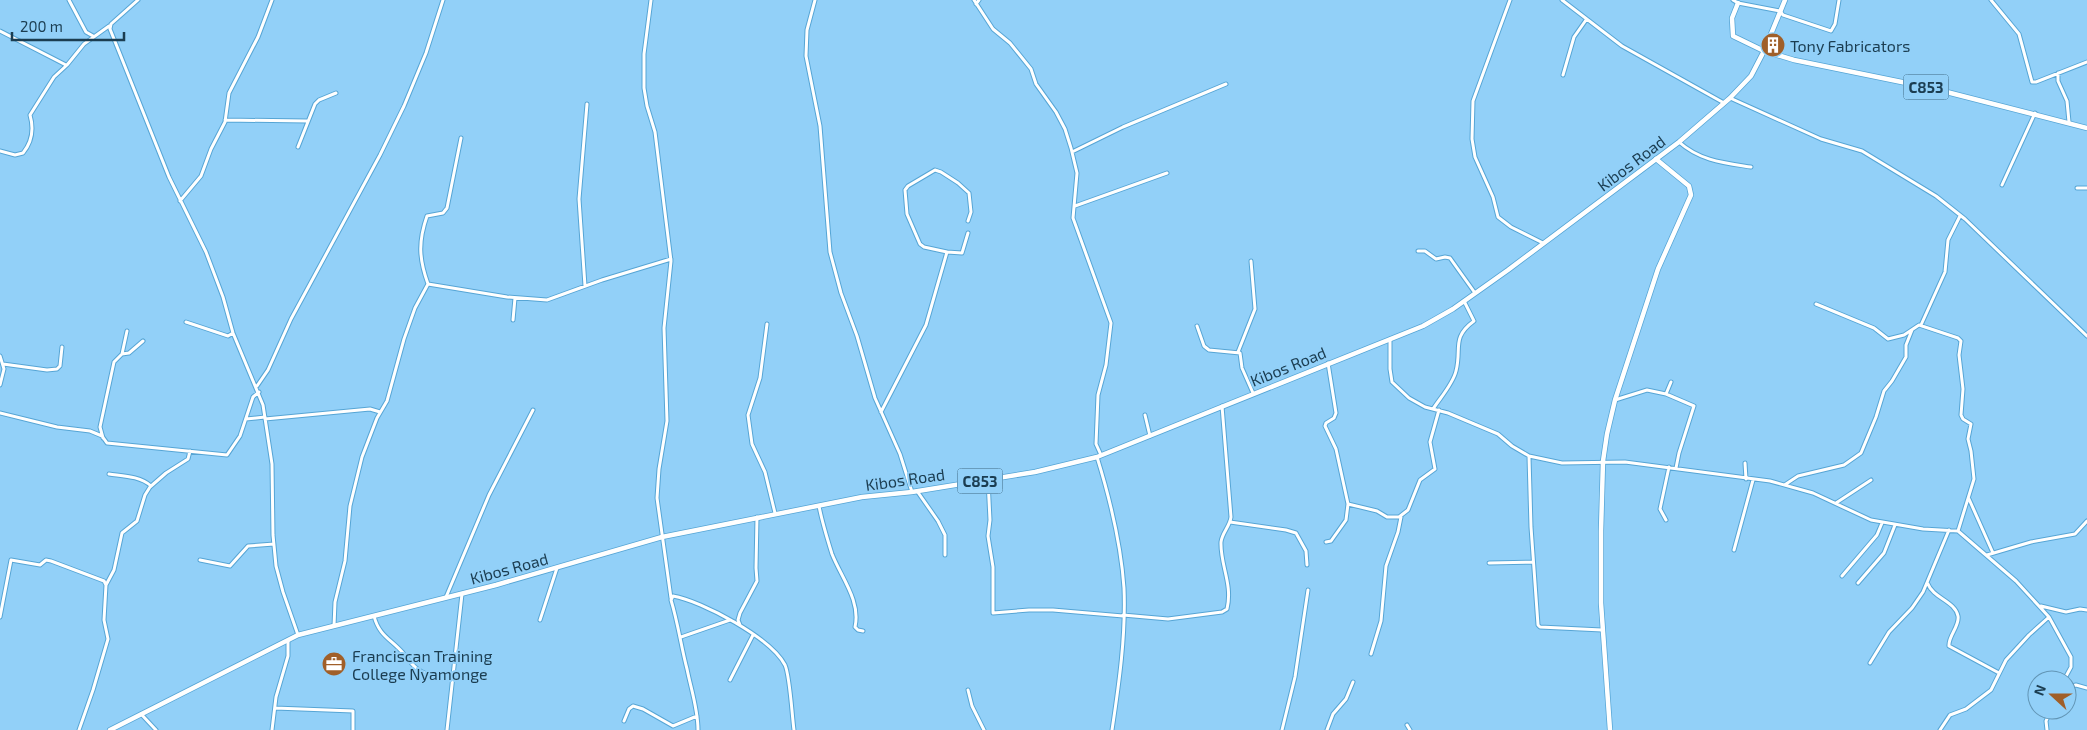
<svg xmlns="http://www.w3.org/2000/svg" width="2087" height="730" font-family="'Exo 2',sans-serif">
  <style>
    .lines { fill: none; stroke-linecap: round; stroke-linejoin: round }
    .street-casing { stroke: #56a5d5; stroke-width: 5 }
    .secondary-casing { stroke: #56a5d5; stroke-width: 6 }
    .primary-casing { stroke: #56a5d5; stroke-width: 6 }
    .street { stroke: #fff; stroke-width: 3 }
    .secondary { stroke: #fff; stroke-width: 4.5 }
    .primary { stroke: #fff; stroke-width: 4.5 }
    .labels { text-anchor: middle; dominant-baseline: central; stroke-width: 4; stroke-linejoin: round; paint-order: stroke }
    .shield { fill: #92d0f8; stroke: #3f6983; stroke-width: 1 }
    .shield-label { font-size: 15px; font-weight: bold; fill: #1b3d51 }
    .poi-label { font-size: 16px; fill: #1b3d51; stroke: #92d0f8; text-anchor: start }
    .street-label { font-size: 16px; fill: #1b3d51; stroke: #92d0f8 }
  </style>
  <rect width="100%" height="100%" fill="#92d0f8"/>
  <g class="lines">
    <defs>
      <path id="street" d="M69 0 86 32 93 36
        M138 0 111 24 110 29 169 177 206 252 223 297 233 333 263 405 272 464 273 535 276 566 283 592 298 635
        M651 0 644 54V88L647 106 655 132 671 261 664 328 667 421 659 469 657 498 671 598
        M815 0 807 30 806 56 820 126 830 252 841 293 857 336 875 398 900 454 912 492
        M974 0 993 29 1010 43 1031 69 1036 84 1056 112 1065 129 1071 148 1077 173 1073 218 1111 323 1106 365 1098 395 1096 444 1101 455
        M1510 0 1473 101 1472 139 1475 157 1493 197 1498 217 1511 227 1543 243
        M1562 0 1622 46 1724 103
        M1733 0 1738 3 1780 11 1783 15 1831 31 1835 24 1839 0
        M1991 0 2019 34 2032 82H2036L2087 62
        M976 4 979 0
        M0 31 66 65
        M2058 73V81L2067 101 2069 122
        M1563 75 1574 37 1586 20
        M1730 98 1821 139 1862 151 1936 196 1965 219 2087 336
        M225 120 307 121
        M1679 142C1700 161 1725 163 1751 167
        M298 147 315 104 319 100 336 93
        M0 151 15 155 23 153C32 142 34 129 30 115L54 77 67 65 84 44 109 26
        M1072 152 1123 127 1226 84
        M2002 185 2035 113
        M2077 188H2087
        M180 201 201 176 211 149 225 122 229 93 258 37 272 0
        M1075 206 1167 173
        M1418 251H1425L1436 259 1445 257 1450 258 1475 293
        M947 252 924 247 920 244 907 214 905 190 908 186 935 170 941 172 958 183 969 193 971 212 968 221
        M428 284 507 297 547 300 602 280 671 259
        M585 286 579 199 587 104
        M1816 304 1874 328 1888 339 1904 335 1919 325 1958 338 1961 341 1959 355 1963 389 1961 415 1963 419 1971 424 1968 439 1971 451 1974 479 1958 531
        M513 320 515 298
        M186 322 228 336 233 333
        M767 324 760 378 748 415 752 444 765 472 775 513
        M1921 325 1945 272 1948 240 1960 216
        M1197 326 1204 346 1209 350 1240 353 1242 368 1253 393
        M1390 339V369L1392 382 1409 398 1425 407 1448 413 1498 434 1512 446 1529 456 1562 463 1625 462 1770 481 1813 493 1871 520 1923 529 1958 531 2016 581 2049 617 2071 657V667L2064 680
        M1238 352 1255 309 1251 261
        M122 354 127 331
        M0 356 4 369 0 385
        M3 364 47 370 57 369 60 366 62 347
        M257 386 268 370 291 319 380 155 404 106 426 53 443 0
        M1666 394 1694 406 1679 453 1676 468
        M1615 400 1647 390 1666 394 1671 382
        M1433 409C1440 398 1453 384 1456 371 1462 348 1451 338 1474 321L1464 301
        M881 412 926 325 947 252 962 253 968 233
        M0 413 57 427 90 431 102 436 107 443 227 455 240 436 253 397 259 392
        M1145 415 1150 436
        M246 419 265 417
        M265 419 370 409 380 412
        M103 438 100 427 114 362 122 354 129 353 143 341
        M1097 457C1110 499 1121 544 1124 588 1126 635 1119 684 1112 730
        M1529 457 1531 527 1538 625 1540 627 1602 630
        M1745 463 1746 479
        M109 474C123 476 140 476 151 486
        M988 480 990 520 988 536 993 567V613L1029 610H1053L1123 616
        M1786 484 1798 476 1844 465 1861 453 1876 417 1884 391 1892 381 1906 357V345L1912 330
        M917 491 938 521 945 535V555
        M1969 499 1993 553
        M1836 503 1871 480
        M1348 504 1377 511 1387 517H1399L1408 510 1420 480 1435 469 1430 442 1439 410
        M819 506C822 522 827 538 832 554 841 577 861 601 855 627L858 630 863 631
        M1666 520 1660 509 1669 467
        M1230 522 1286 530 1296 533 1306 551 1307 565
        M1326 542 1331 541 1346 520 1348 504 1336 449 1325 426 1326 423 1334 418 1336 413 1328 363
        M1734 550 1753 480
        M1987 555 2031 542 2075 534 2087 521
        M200 560 230 566 248 546 274 544
        M1489 563 1533 562
        M1842 576 1877 535 1882 523
        M1858 583 1884 553 1895 525
        M1928 584C1933 598 1955 601 1958 616 1960 626 1948 636 1949 646L1999 673
        M446 597 489 495 533 410
        M2041 606 2066 612 2080 609 2087 610
        M1123 615 1168 619 1222 612 1227 609C1233 584 1220 565 1221 542 1222 533 1230 526 1231 517L1222 406
        M374 616C379 636 391 639 403 653 411 663 417 672 430 675
        M0 617 11 560 40 565 46 560 51 561 104 581 106 585
        M540 620 557 568
        M740 625 738 620 740 613 757 581 756 568 757 517
        M334 626 335 602 345 561 350 506 362 457 377 418 387 401 404 339 415 308 428 284C419 259 418 242 427 216L443 213 447 208 461 138
        M681 637 730 620
        M1371 654 1381 621 1386 566 1398 532 1401 517
        M1870 663 1889 632 1912 608 1923 592 1949 530
        M730 680 753 635
        M2067 687 2076 685 2087 688
        M968 690 972 706 984 730
        M275 708 353 711V730
        M141 714 156 730
        M624 721 629 709 633 706 643 709 673 726 697 716
        M1407 725 1410 730
        M79 730 93 690 108 639 104 620 106 585 114 570 122 533 137 521 145 495 150 487 166 473 188 459 190 451
        M272 730 276 697 288 656V640
        M447 730 462 594
        M698 730C698 709 691 689 687 669 681 646 678 623 671 600L673 596C702 601 771 638 785 665 790 676 792 716 794 730
        M1282 730 1295 677 1308 590
        M1327 730 1333 714 1346 699 1353 682
        M1940 730 1950 715 1966 709 1991 690 2006 660 2029 635 2049 617
        M2047 730 2046 721 2051 710"/>
      <path id="secondary" d="M1610 730 1601 603V531L1603 461 1607 434 1615 400 1658 269 1691 195 1689 186 1656 159"/>
      <path id="primary" d="M1738 3 1732 18 1733 36 1764 51 1794 60 1931 88 2087 128
        M110 730 298 635 496 585 662 537 862 497 912 492 1035 472 1097 457 1423 326 1453 309 1508 270 1679 142 1730 98 1751 76 1764 51 1785 0"/>
    </defs>
    <use href="#street" class="street-casing"/>
    <use href="#secondary" class="secondary-casing"/>
    <use href="#primary" class="primary-casing"/>
    <use href="#street" class="street"/>
    <use href="#secondary" class="secondary"/>
    <use href="#primary" class="primary"/>
  </g>
  <defs>
    <symbol id="building-disc" viewBox="-11 -11 22 22"><circle r="9.5" fill="#a05f29" stroke="#92d0f8"/><path d="M-4-6H4V6H1V3H-1V6H-4ZM-2.5-4.3h1.7v1.8h-1.7ZM.8-4.3h1.7v1.8H.8ZM-2.5-1h1.7V.8h-1.7ZM.8-1h1.7V.8H.8Z" fill="#fff"/></symbol>
    <symbol id="office-disc" viewBox="-11 -11 22 22"><circle r="9.5" fill="#a05f29" stroke="#92d0f8"/><path d="M-6-3h4V-5.5h4V-3h4V5H-6ZM-1-4.5V-3h2v-1.5ZM-6 0V1H6V0Z" fill="#fff"/></symbol>
  </defs>
  <g fill-rule="evenodd">
    <use href="#building-disc" x="1759" y="31" width="28" height="28"/>
    <use href="#office-disc" x="320" y="650" width="28" height="28"/>
  </g>
  <g class="labels">
    <g class="shield">
      <rect x="1903.5" y="74.5" width="45" height="25" rx="4"/>
      <rect x="957.5" y="468.5" width="45" height="25" rx="4"/>
    </g>
    <g class="shield-label">
      <text x="1926" y="87">C853</text>
      <text x="980" y="481">C853</text>
    </g>
    <g class="poi-label">
      <text x="1790" y="45">Tony Fabricators</text>
      <text x="352" y="655">Franciscan Training<tspan x="352" dy="18">College Nyamonge</tspan></text>
    </g>
    <g class="street-label">
      <text transform="translate(1631 163) rotate(-37)">Kibos Road</text>
      <text transform="translate(1288 366) rotate(-22)">Kibos Road</text>
      <text transform="translate(905 479) rotate(-8)">Kibos Road</text>
      <text transform="translate(509 568) rotate(-15)">Kibos Road</text>
    </g>
  </g>
  <g transform="translate(2052 695) rotate(291)"><circle r="24" fill="#92d0f8" stroke="#6295b5"/>
  <path d="M0-4L9 19L0 12L-9 19Z" fill="#a05f29"/>
  <text y="-8" font-size="14" font-weight="bold" text-anchor="middle" fill="#1b3d51">N</text>
  </g>
  <path d="M12 32v8h112v-8" fill="none" stroke="#1b3d51" stroke-width="2.5"/>
  <text x="20" y="32" font-size="15" fill="#1b3d51" stroke="#92d0f8" stroke-width="4" paint-order="stroke">200 m</text>
</svg>
